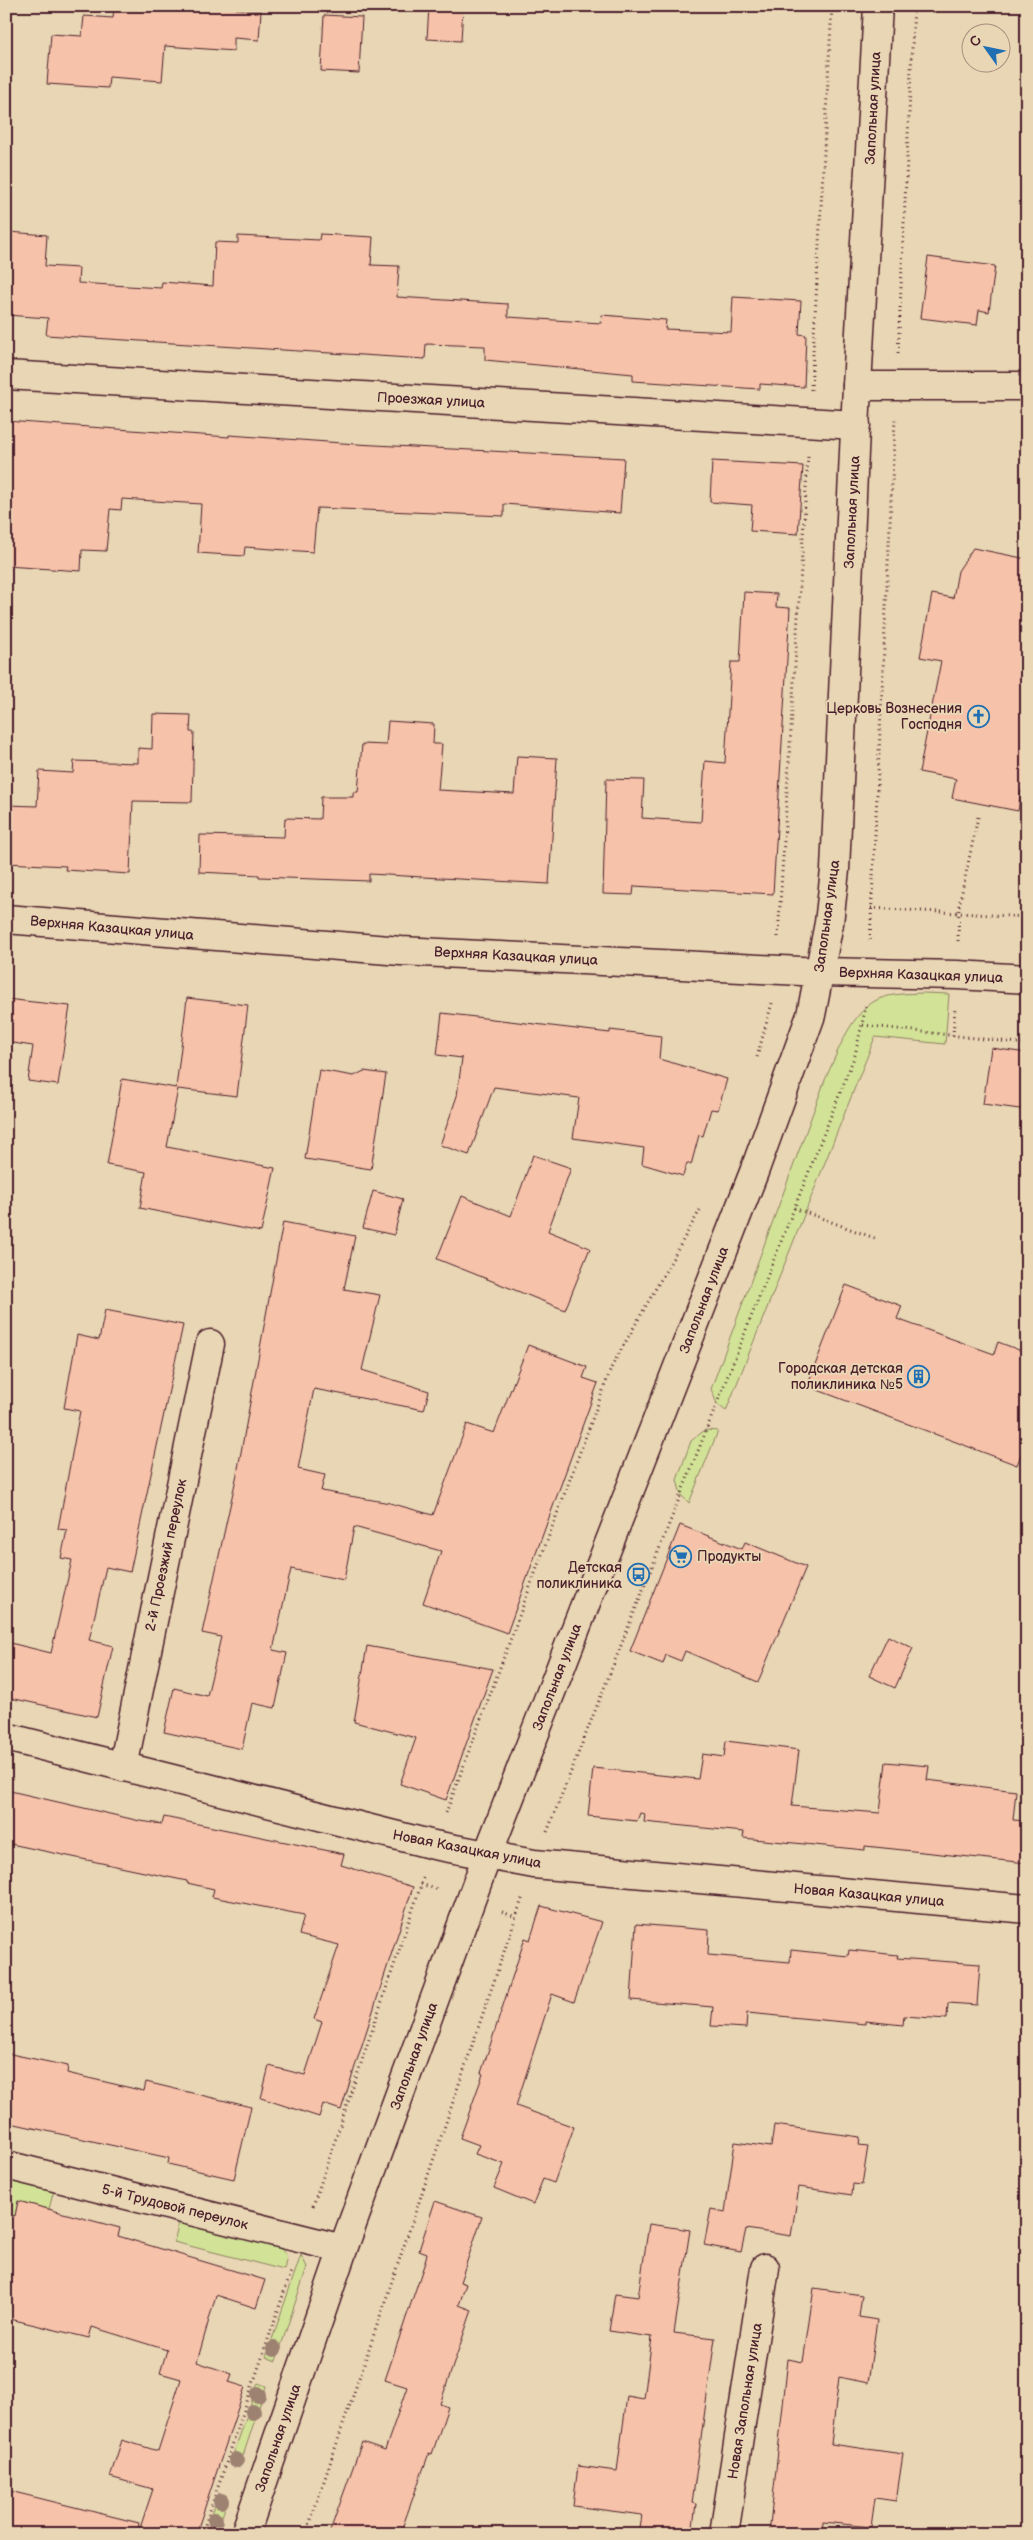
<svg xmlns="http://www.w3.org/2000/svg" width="1033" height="2540" font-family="'Balsamiq Sans',sans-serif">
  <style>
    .green { fill: #d2e397; stroke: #8e8161 }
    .building { fill: #f6c2a9; stroke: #4a1f2b }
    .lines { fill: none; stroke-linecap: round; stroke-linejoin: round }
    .minor-casing { stroke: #4a1f2b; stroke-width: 31 }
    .major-casing { stroke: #4a1f2b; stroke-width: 31 }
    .path { stroke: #4a1f2b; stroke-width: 3; stroke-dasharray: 1 4; stroke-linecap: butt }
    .minor { stroke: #e9d6b4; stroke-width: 28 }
    .major { stroke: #e9d6b4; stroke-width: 28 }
    .tree { fill: #9d8171 }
    .labels { text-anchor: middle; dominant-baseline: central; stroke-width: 4; stroke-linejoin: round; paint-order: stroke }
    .street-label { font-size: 14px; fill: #4a1f2b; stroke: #e9d6b4 }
    .poi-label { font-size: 14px; fill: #4a1f2b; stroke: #e9d6b4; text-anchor: end }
  </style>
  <rect width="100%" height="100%" fill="#e9d6b4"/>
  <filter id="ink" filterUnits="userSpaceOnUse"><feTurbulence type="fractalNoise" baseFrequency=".02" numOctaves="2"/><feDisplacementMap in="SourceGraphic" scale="10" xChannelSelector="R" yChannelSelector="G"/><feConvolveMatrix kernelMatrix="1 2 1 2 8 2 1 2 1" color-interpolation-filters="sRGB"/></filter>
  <g filter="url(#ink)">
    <path class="green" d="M923 993 949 994 945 1044 875 1037 726 1411 717 1404 711 1389 825 1080C837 1054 848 1019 873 1002 887 993 907 994 923 993Z
      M705 1430 718 1431 689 1503 681 1495 677 1480 691 1441Z
      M6 2173 55 2186 49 2209 18 2201 15 2216 6 2214Z
      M180 2218 277 2244 287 2256 284 2270 174 2242Z
      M301 2255 307 2267 276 2361 266 2357Z
      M258 2383 266 2386 239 2468 230 2464Z
      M218 2496 228 2499 216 2534H206Z"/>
    <path class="building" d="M114 6H237L236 9 261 11 259 40 234 38V51L165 46 162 81 109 77 108 88 47 84 51 34 82 36 84 16 113 18Z
      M429 6H463L461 41 427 39Z
      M324 15 362 17 359 73 321 71Z
      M9 232 47 235 45 266 79 268 78 283 161 288 162 282 213 286 215 242 238 243V236L319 240 320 234 373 237 371 265 399 266 397 297 508 304V317L601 323 602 315 666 320 665 329 731 332 733 297 801 301 799 334 806 335 804 387 760 384V389L633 381V374L485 360V346L426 344 425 359 46 335 48 318 6 315Z
      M928 257 995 266 989 312 979 310 977 325 920 318Z
      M6 421 229 437V435L356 444 624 458 620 513 504 504V516L317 508 313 552 245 547 244 556 198 553 201 504 122 499 121 510 110 509 106 551 82 550 81 571 6 566Z
      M712 461 803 466 798 534 750 531 752 505 710 502Z
      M973 548 1027 559V792L1021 791 1018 811 952 798 956 779 919 772 941 661 920 657 932 594 953 598 958 571Z
      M744 592 777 594 776 607 790 608 773 894 634 886 633 895 603 894 606 779 644 780 642 818 701 822 705 761 725 763 731 662H740Z
      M153 714 191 715 190 732H194L192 802 133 801 130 874 65 870 66 866 6 863V805L37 806 39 771 73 773 74 761 138 763V748L152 749Z
      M388 721 434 724 433 744H442L438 790 514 794 517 756 557 758 549 884 369 874V881L259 877V875L199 872 200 835 284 837 285 818 320 819 321 797H353V792H358L362 744 386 745Z
      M187 998 248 1005 237 1096 178 1089 167 1147 275 1168 261 1232 140 1208 146 1172 107 1165 122 1079 176 1088Z
      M6 999 70 1006 58 1085 28 1081 33 1046 6 1042Z
      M442 1013 610 1033V1030L661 1036 659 1059 727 1079 718 1110 711 1109 703 1136 699 1135 691 1165 687 1163 683 1176 642 1164 644 1148 573 1138 579 1098 494 1087 469 1155 440 1145 457 1096 462 1058 437 1055Z
      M991 1048 1027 1053V1110L983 1104Z
      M319 1070 354 1076 364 1071 386 1074 371 1169 305 1159Z
      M533 1155 571 1168 548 1231 590 1248 565 1310 437 1259 462 1196 511 1216Z
      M373 1191 403 1199 394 1235 363 1228Z
      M283 1222 355 1236 344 1289 380 1295 362 1370 429 1391 424 1410 314 1389 298 1469 325 1475 321 1491 390 1503 433 1515 467 1424 494 1433 528 1345 587 1367 583 1378 598 1383 507 1633 423 1603 441 1551 354 1527 344 1580 291 1569 273 1650 287 1653 275 1708 252 1703 242 1749 164 1732 174 1688 207 1696 221 1637 202 1633 237 1474Z
      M846 1285 902 1306 897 1319 994 1354 998 1342 1027 1353V1439L1017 1465 807 1386Z
      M105 1310 183 1325 130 1572 106 1567 89 1640 113 1646 97 1717 6 1697V1642L51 1653 72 1560 61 1558 67 1530 58 1529 80 1411 64 1408 77 1335 99 1340Z
      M680 1525 742 1549 745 1542 806 1567 758 1682 685 1651 681 1661 666 1655 663 1664 630 1651Z
      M888 1636 913 1648 895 1688 869 1676Z
      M367 1646 493 1669 446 1800 400 1784 416 1738 354 1722Z
      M726 1741 799 1750 792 1806 880 1813 886 1762 929 1766 927 1780 1016 1791 1013 1820 1027 1821V1863L865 1846V1850L743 1838 744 1832 644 1822 645 1814 640 1813 637 1821 588 1816 593 1768 698 1779 702 1754 724 1757Z
      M6 1790 140 1821 162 1824 164 1817 344 1854 341 1865 413 1887 341 2110 323 2104 319 2117 261 2098 269 2066 305 2075 322 2022 314 2019 339 1945 299 1935 304 1915 212 1897 214 1889 187 1883V1881L6 1843Z
      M541 1906 602 1922 574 2002 552 1994 516 2106 574 2127 554 2183 543 2179 533 2204 494 2188 504 2164 475 2154 479 2145 460 2138 483 2074 481 2073 525 1938 530 1940Z
      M636 1924 709 1930 708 1955 790 1962 791 1950 848 1956 849 1950 898 1955 897 1958 980 1964 977 2005 948 2003 947 2019 904 2016 903 2025 865 2021V2024L747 2013 746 2028 711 2026 713 2007 631 2000Z
      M6 2053 68 2066 67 2073 144 2091 146 2082 251 2107 234 2179 168 2164 169 2158 6 2122Z
      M774 2125 860 2137 859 2145 868 2146 862 2185 853 2184 852 2195 799 2187 791 2236 746 2229 741 2252 704 2245 711 2209 725 2212 735 2142 771 2147Z
      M18 2201 120 2228 118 2236 265 2280 256 2308 216 2295 197 2362 232 2374 229 2382 245 2387 196 2534H138L153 2489 110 2477 122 2440 158 2451 181 2379 160 2373 167 2350 92 2327 89 2338 6 2318V2214L15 2216Z
      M435 2201 482 2217 460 2282 466 2284 459 2305 472 2310 440 2404 448 2407 432 2454 429 2453 400 2534H329L362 2442 385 2450 407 2387 385 2380 425 2262 427 2253 419 2250Z
      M649 2224 690 2230 674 2333 715 2338 692 2503 696 2504 692 2534H639L642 2515 573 2506 578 2466 617 2471 627 2396 644 2399 652 2337 609 2331 615 2294 638 2297Z
      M814 2288 862 2295 859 2317 877 2320 868 2383 839 2377 831 2444 903 2454 896 2501 875 2498 871 2527 823 2522 822 2534H769L788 2359 803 2362Z
      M6 2490 139 2523 137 2534H6Z"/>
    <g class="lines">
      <defs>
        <path id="minor" d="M6 375 856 425
          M857 386H1027
          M6 919 401 951 821 972 957 975 1027 979
          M6 1737 434 1845 534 1864 1027 1909
          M123 1767 210 1344
          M6 2165 343 2249
          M724 2534 765 2268"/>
        <path id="major" d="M245 2534 343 2249 487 1856 754 1172 811 1015 829 923 835 870 857 386 878 6"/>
      </defs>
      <use href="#minor" class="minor-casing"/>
      <use href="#major" class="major-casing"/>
      <path class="path" d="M898 353 914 6
        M811 390 832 6
        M871 908 1027 917
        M778 937 808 456
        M870 940 895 419
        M958 941 959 906 978 817
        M863 1025 1027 1044
        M953 1036 955 1007
        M757 1057 772 1003
        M794 1208 877 1239
        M446 1813 612 1366 700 1210
        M547 1832 855 1055 866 1006
        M421 1884 439 1890
        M502 1912 516 1917
        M313 2206 424 1876
        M202 2534 292 2269
        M306 2534 523 1896"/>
      <use href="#minor" class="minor"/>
      <use href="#major" class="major"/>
    </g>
    <g class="tree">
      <circle cx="274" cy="2349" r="8"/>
      <circle cx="258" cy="2395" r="8"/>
      <circle cx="253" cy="2412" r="8"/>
      <circle cx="236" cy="2460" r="8"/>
      <circle cx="221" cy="2501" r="8"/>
      <circle cx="215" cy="2520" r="8"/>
    </g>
  </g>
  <defs>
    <symbol id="church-ring" viewBox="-11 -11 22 22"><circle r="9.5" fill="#e9d6b4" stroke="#1f6fb2" stroke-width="1.5"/><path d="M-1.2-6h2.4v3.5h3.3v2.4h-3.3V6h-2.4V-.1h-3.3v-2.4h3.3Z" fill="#1f6fb2"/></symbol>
    <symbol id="building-ring" viewBox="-11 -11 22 22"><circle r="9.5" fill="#e9d6b4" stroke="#1f6fb2" stroke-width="1.5"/><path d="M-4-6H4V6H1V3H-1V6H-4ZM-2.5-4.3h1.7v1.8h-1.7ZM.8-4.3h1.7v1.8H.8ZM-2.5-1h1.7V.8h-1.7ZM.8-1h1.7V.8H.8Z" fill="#1f6fb2"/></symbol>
    <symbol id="supermarket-ring" viewBox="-11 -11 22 22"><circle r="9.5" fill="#e9d6b4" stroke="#1f6fb2" stroke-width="1.5"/><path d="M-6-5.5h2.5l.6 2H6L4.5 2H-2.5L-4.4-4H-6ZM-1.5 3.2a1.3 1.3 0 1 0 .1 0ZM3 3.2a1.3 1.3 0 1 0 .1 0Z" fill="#1f6fb2"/></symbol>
    <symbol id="bus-ring" viewBox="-11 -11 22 22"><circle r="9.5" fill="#e9d6b4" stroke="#1f6fb2" stroke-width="1.5"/><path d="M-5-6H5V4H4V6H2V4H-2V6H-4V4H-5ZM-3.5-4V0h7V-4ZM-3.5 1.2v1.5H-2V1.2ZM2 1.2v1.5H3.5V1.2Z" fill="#1f6fb2"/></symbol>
  </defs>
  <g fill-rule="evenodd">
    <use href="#church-ring" x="966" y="704" width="25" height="25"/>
    <use href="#building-ring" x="906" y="1364" width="25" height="25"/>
    <use href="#supermarket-ring" x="668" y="1544" width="25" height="25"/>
    <use href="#bus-ring" x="626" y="1562" width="25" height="25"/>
  </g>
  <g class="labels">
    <g class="street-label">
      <text transform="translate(873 108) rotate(-87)">Запольная улица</text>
      <text transform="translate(431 400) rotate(3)">Проезжая улица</text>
      <text transform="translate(852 512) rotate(-87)">Запольная улица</text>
      <text transform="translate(827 916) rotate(-82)">Запольная улица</text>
      <text transform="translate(112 928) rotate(5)">Верхняя Казацкая улица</text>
      <text transform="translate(516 956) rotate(3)">Верхняя Казацкая улица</text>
      <text transform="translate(921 975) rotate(2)">Верхняя Казацкая улица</text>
      <text transform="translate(704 1300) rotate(-69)">Запольная улица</text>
      <text transform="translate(166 1555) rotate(-78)">2-й Проезжий переулок</text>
      <text transform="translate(557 1677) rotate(-69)">Запольная улица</text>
      <text transform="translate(467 1849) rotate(11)">Новая Казацкая улица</text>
      <text transform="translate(869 1895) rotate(5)">Новая Казацкая улица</text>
      <text transform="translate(414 2056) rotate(-70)">Запольная улица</text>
      <text transform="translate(175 2207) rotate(14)">5-й Трудовой переулок</text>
      <text transform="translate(745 2401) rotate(-81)">Новая Запольная улица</text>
      <text transform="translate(278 2438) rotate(-71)">Запольная улица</text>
    </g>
    <g class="poi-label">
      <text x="962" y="708">Церковь Вознесения<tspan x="962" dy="16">Господня</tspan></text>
      <text x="903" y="1368">Городская детская<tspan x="903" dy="16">поликлиника №5</tspan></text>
      <text x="697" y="1556" text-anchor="start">Продукты</text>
      <text x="622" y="1567">Детская<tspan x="622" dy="16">поликлиника</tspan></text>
    </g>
  </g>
  <rect width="1033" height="2540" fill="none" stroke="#e9d6b4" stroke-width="25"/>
  <rect x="12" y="12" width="1008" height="2515" fill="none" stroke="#4a1f2b" stroke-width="2" filter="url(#ink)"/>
  <g transform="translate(986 48) rotate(303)"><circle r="24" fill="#e9d6b4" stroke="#a98d7d"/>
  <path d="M0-4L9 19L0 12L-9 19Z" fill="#1f6fb2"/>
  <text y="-8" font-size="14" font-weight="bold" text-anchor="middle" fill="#4a1f2b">С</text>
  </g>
</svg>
